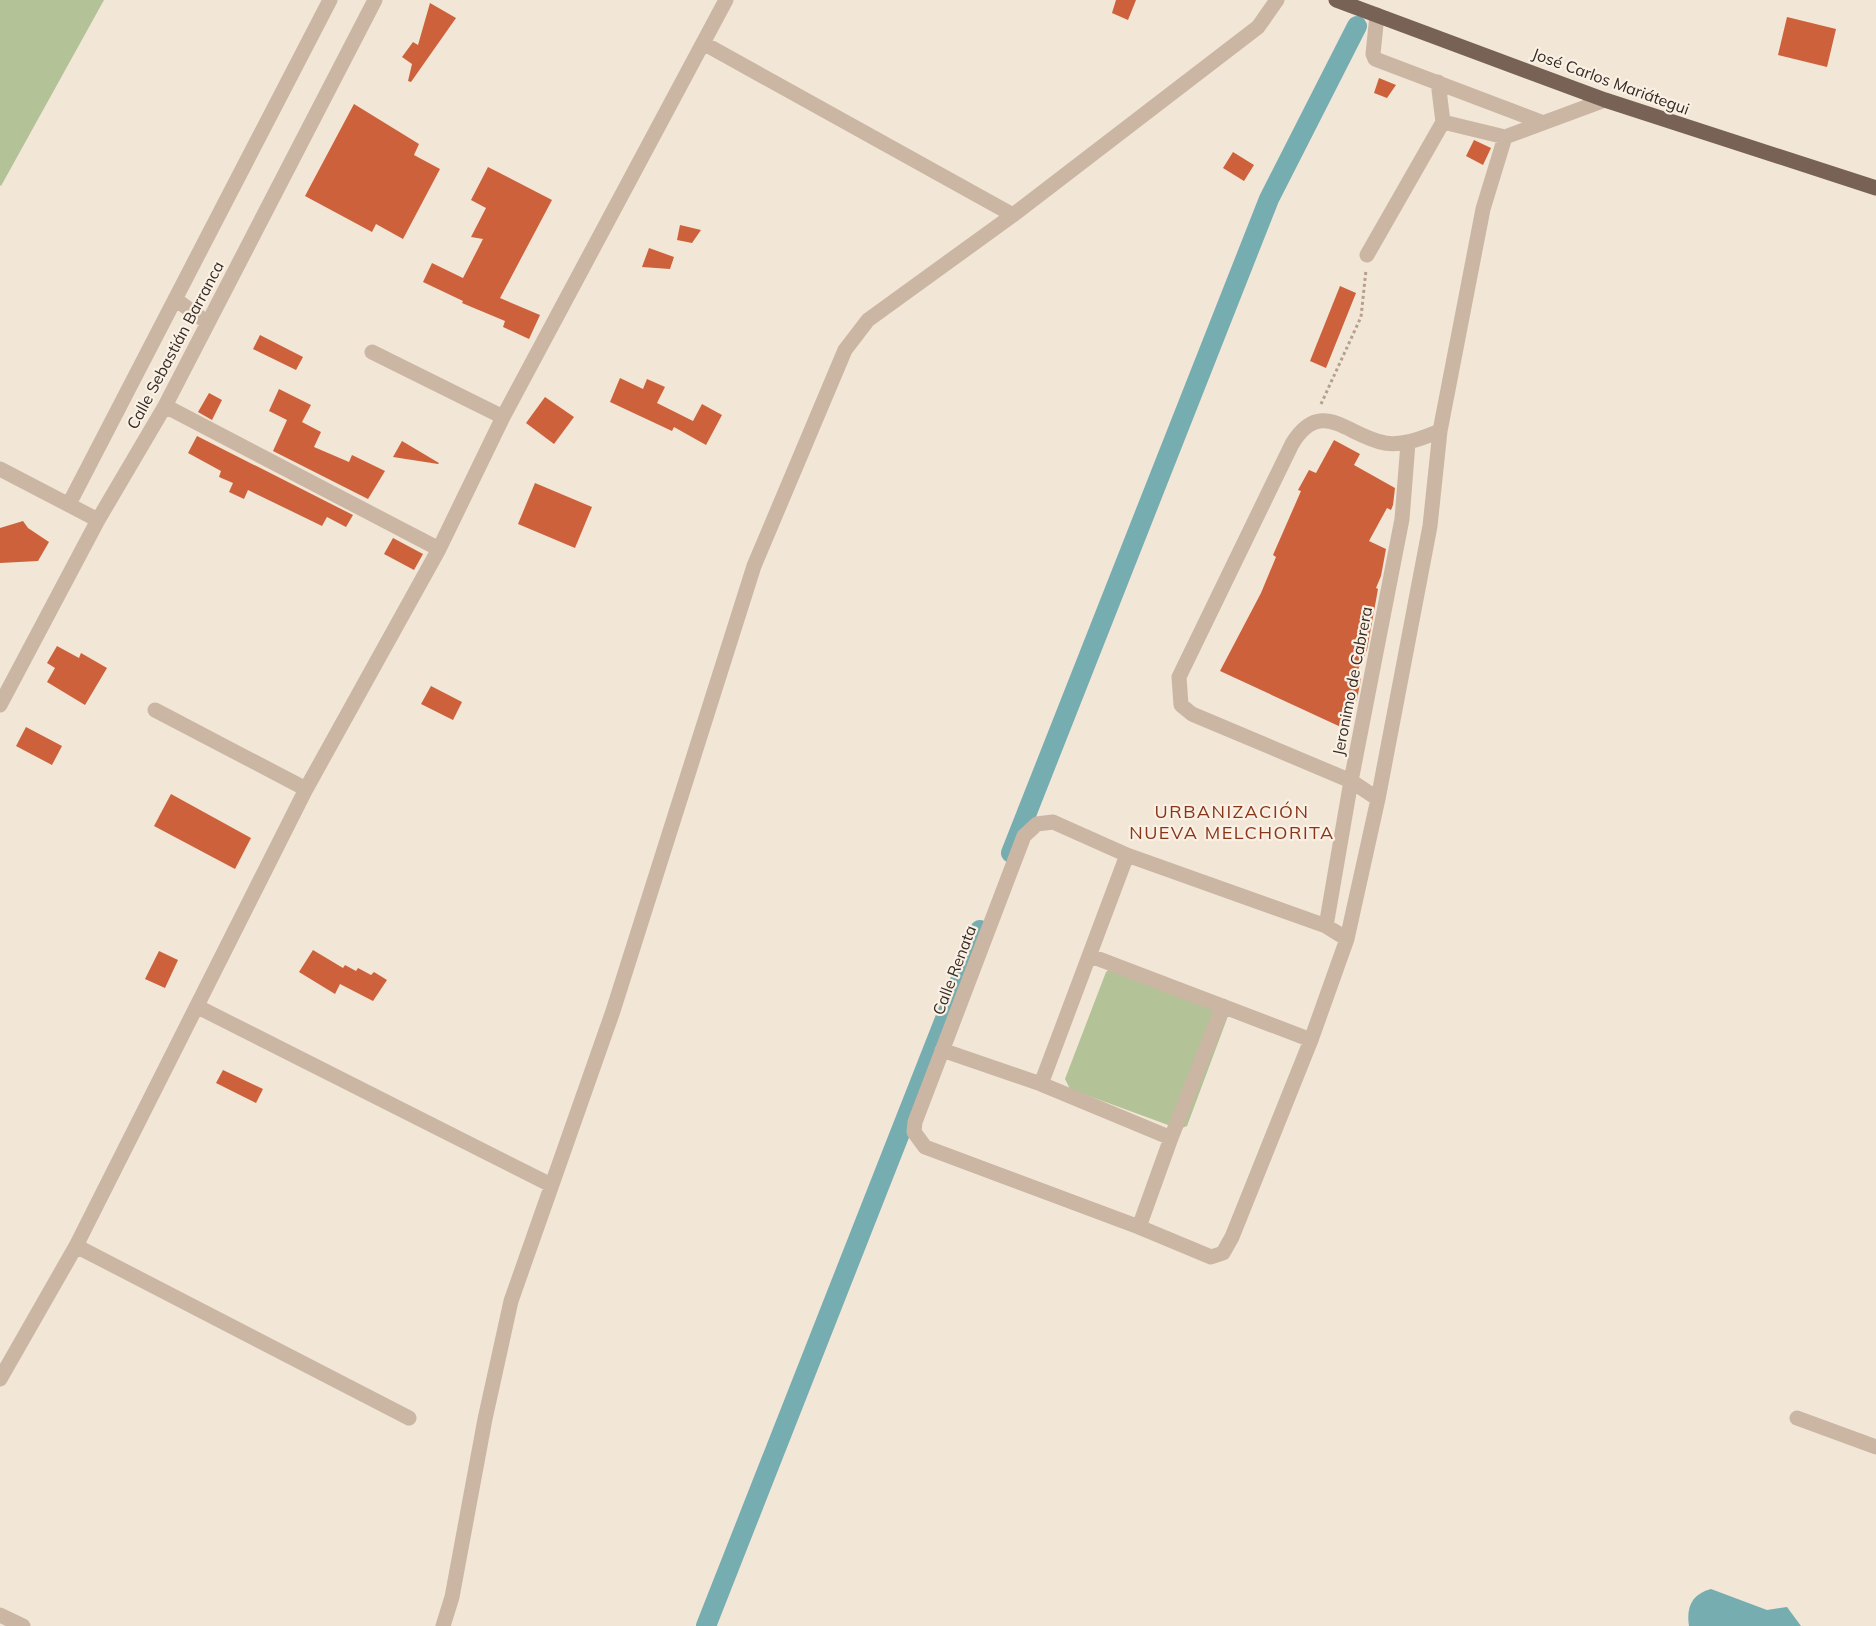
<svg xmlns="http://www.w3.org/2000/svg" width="1876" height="1626" font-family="Mulish,sans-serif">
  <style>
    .green { fill: #b3c297 }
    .water { fill: #75adb1 }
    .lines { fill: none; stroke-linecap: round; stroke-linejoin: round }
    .canal { stroke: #75adb1; stroke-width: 20 }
    .building { fill: #cd613b }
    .path { stroke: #b6a08d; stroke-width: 3; stroke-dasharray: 3 3; stroke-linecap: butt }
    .minor { stroke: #cbb6a3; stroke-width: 15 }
    .major { stroke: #786255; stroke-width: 15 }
    .labels { text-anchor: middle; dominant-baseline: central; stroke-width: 4.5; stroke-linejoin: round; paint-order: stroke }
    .street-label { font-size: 16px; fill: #352b25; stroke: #faf0e4 }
    .neighbourhood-label { font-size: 18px; letter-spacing: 1.5px; fill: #88361a; stroke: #faf0e4 }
  </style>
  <rect width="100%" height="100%" fill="#f2e6d7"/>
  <path class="green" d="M0 0H104L1 186 0 185Z
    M1112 967 1228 1016 1187 1126 1179 1129 1070 1089 1065 1079 1106 972Z"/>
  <path class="water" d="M1711 1589 1767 1610 1787 1607 1801 1626H1689C1686 1607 1692 1594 1711 1589Z"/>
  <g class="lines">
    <path class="canal" d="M1011 853 1269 199 1357 26
      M706 1626 980 930"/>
  </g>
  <path class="building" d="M1116 0H1136L1128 20 1112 13Z
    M430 3 456 18 411 82 408 81 412 64 402 57 413 42 418 45Z
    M1787 17 1836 29 1827 67 1778 55Z
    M1379 78 1396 85 1387 98 1374 93Z
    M354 104 419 144 414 155 440 169 403 239 376 224 372 232 305 196Z
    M1474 140 1491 148 1483 165 1466 156Z
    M1233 152 1254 165 1244 181 1223 168Z
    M488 167 552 200 500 298 540 315 529 339 503 327 505 321 462 303 463 301 423 282 432 263 463 278 483 239 471 237 486 208 471 200Z
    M680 225 701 230 692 243 677 240Z
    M649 248 674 257 670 269 642 267Z
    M1340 286 1356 293 1326 368 1310 361Z
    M260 335 303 357 296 370 253 349Z
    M620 378 643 389 647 379 665 387 657 403 693 421 702 404 722 415 706 445 674 427 672 431 610 402Z
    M279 389 311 405 302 422 321 432 314 447 349 462 352 455 385 471 368 499 273 451 287 420 269 411Z
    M209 393 222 400 212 420 198 412Z
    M545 397 574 417 554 444 526 423Z
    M197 436 353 515 346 527 327 517 322 526 248 490 244 499 229 492 233 483 219 477 221 471 188 453Z
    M1334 440 1360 454 1354 465 1395 488 1393 505 1391 510 1387 508 1369 541 1386 549 1381 576 1376 588 1378 589 1367 650 1355 676 1361 679 1357 699 1343 728 1220 671 1261 593 1276 557 1273 555 1301 491 1298 490 1309 470 1316 473Z
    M402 441 439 463 438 464 393 457Z
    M535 483 592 507 575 548 518 524Z
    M23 521 28 528 49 542 38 561 0 563V528Z
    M393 538 423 554 414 570 384 554Z
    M57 646 79 658 81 653 107 668 85 705 47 682 55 668 47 663Z
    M431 686 462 702 453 720 421 704Z
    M26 727 62 746 52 765 16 746Z
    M171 794 251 838 235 869 154 826Z
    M313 950 343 968 345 965 356 971 358 968 371 975 374 972 387 980 373 1001 340 984 335 994 299 972Z
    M159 951 178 960 165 988 145 979Z
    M223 1070 263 1089 256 1103 216 1083Z"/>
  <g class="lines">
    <path class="path" d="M1321 404 1361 317 1366 270"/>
    <path class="minor" d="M1377 15 1373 54 1375 59 1541 122
      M703 43 1013 215
      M1443 122 1505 137
      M1367 255 1443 122 1438 82
      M175 299 208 323
      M372 352 503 417
      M165 406 439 549
      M0 469 98 520
      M69 504 330 0
      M0 705 98 520 165 406 375 0
      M155 710 306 789
      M1378 799 1351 781 1192 714 1181 705 1179 677 1292 444C1321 396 1347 436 1385 443 1404 446 1422 438 1440 431
      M1326 926 1351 781 1402 519 1408 443
      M1347 939 1326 926 1127 855 1053 822 1037 824 1024 836 915 1122 914 1132 925 1147 1139 1227 1211 1257 1223 1253 1232 1237 1311 1040 1347 939 1378 799 1430 526 1440 431 1483 209 1505 137 1605 100
      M1091 956 1311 1040
      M198 1007 551 1185
      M942 1050 1041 1084 1171 1138
      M1041 1084 1127 855
      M1139 1227 1171 1138 1223 1006
      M76 1246 409 1418
      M0 1379 76 1246 306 789 439 549 503 417 726 0
      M1797 1418 1876 1447
      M0 1615 23 1626
      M443 1626 452 1597 485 1419 511 1301 613 1011 754 566 845 350 868 320 1013 215 1258 27 1277 0"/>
    <path class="major" d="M1336 0 1605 100 1876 188"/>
  </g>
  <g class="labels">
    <g class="street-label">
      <text transform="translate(1611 81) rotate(20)">José Carlos Mariátegui</text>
      <text transform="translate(175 345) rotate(-62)">Calle Sebastián Barranca</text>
      <text transform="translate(1352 681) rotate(-79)">Jeronimo de Cabrera</text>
      <text transform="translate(954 970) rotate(-69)">Calle Renata</text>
    </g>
    <g class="neighbourhood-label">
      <text x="1232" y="811">URBANIZACIÓN<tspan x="1232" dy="21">NUEVA MELCHORITA</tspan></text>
    </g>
  </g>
</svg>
